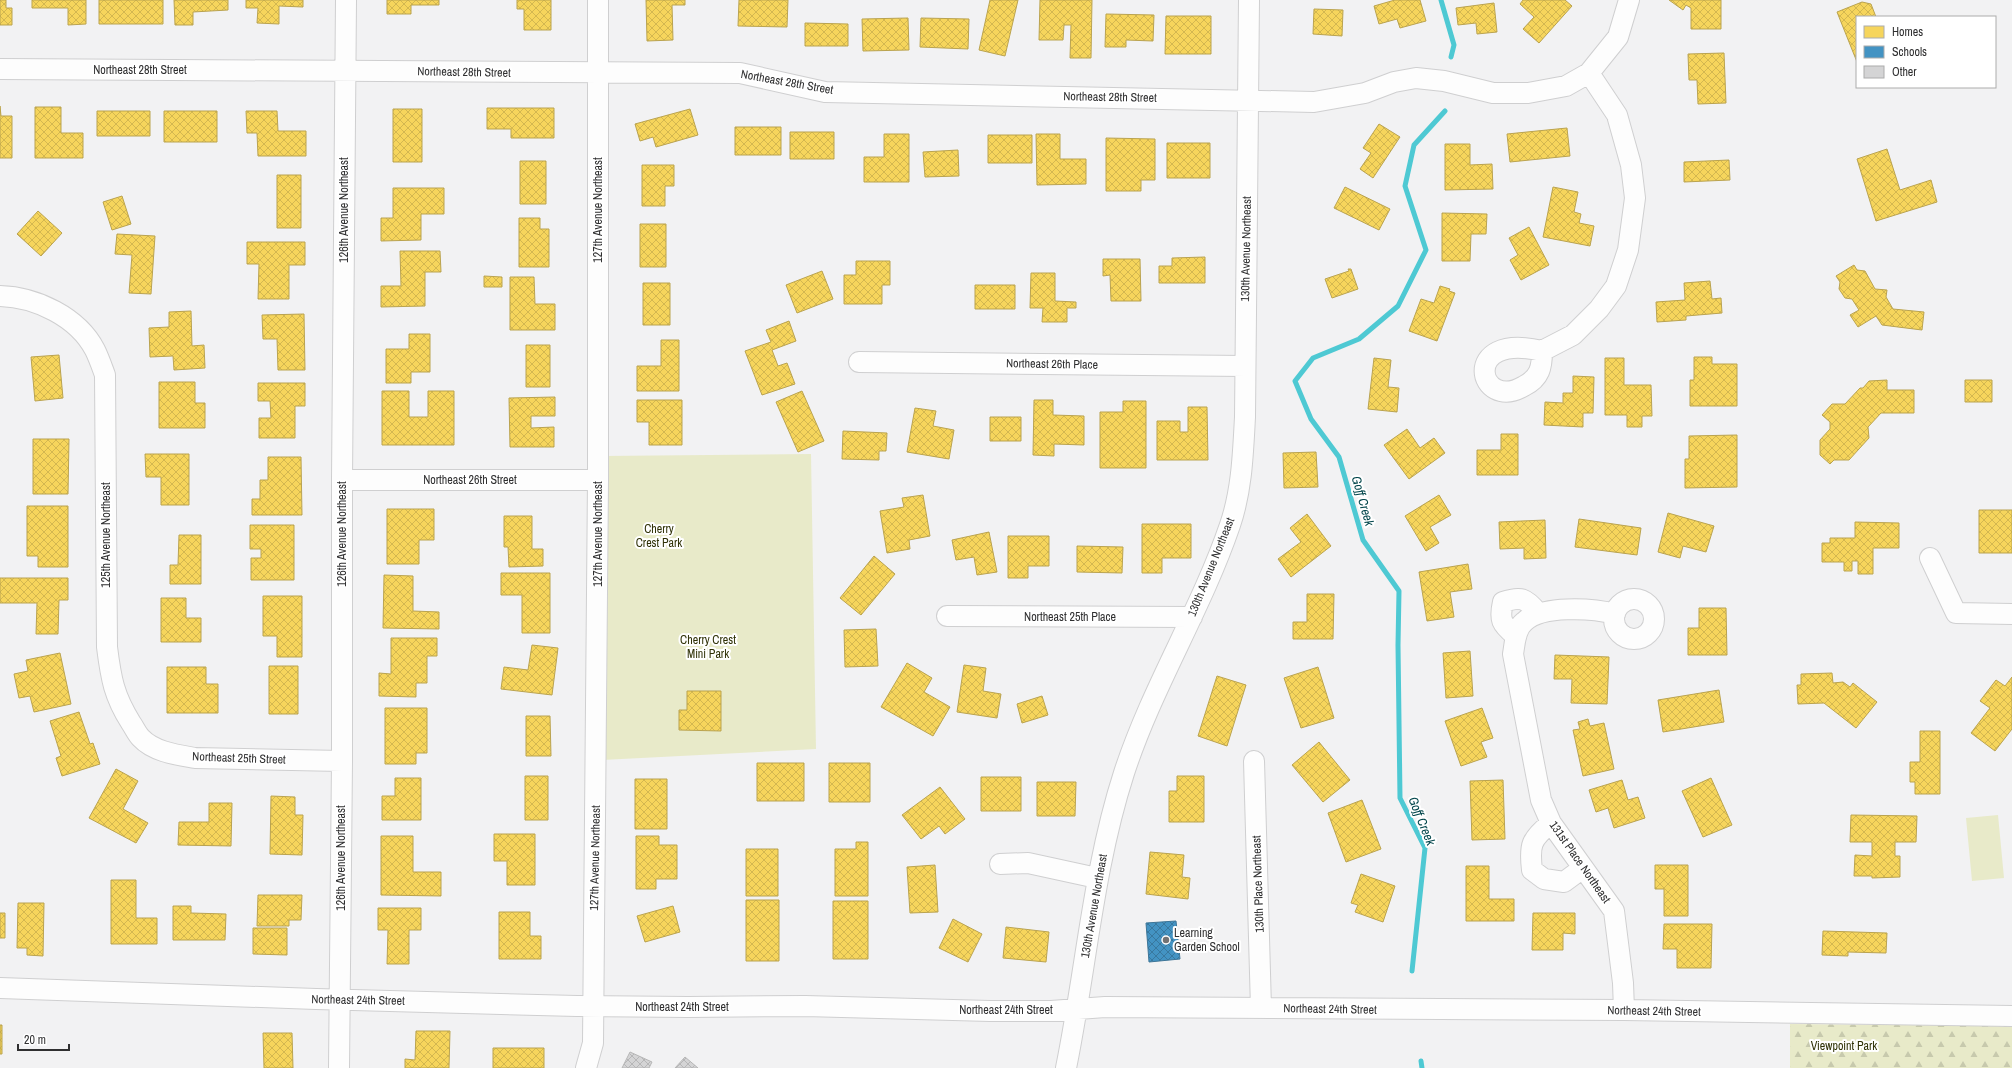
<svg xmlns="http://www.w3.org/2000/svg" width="2012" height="1068" font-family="'Archivo Narrow',sans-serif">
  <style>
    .forest { fill: url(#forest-firs) }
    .park { fill: #e8eac9 }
    .homes { fill: url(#homes-cross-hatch); stroke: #baa34f }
    .schools { fill: url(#schools-cross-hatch); stroke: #3d7597 }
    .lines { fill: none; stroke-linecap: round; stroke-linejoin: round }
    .stream { stroke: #4ec9d3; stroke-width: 5 }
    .building { fill: url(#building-cross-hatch); stroke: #b6b6b6 }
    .minor-casing { stroke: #cfcfd0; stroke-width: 22 }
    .minor { stroke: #fdfdfd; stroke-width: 20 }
    .poi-dot { fill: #737374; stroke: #fff; stroke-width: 1.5 }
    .labels { text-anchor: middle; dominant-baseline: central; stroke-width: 4; stroke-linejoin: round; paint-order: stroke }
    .street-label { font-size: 12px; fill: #2f2f30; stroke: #fff }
    .park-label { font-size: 12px; fill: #2f3106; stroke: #fff }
    .poi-label { font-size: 12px; fill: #2f2f30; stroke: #fff; text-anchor: start }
    .water-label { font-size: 13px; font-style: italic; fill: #04474c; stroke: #fff }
  </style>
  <defs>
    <pattern id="forest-firs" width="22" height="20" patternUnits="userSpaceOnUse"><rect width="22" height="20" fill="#e8eac9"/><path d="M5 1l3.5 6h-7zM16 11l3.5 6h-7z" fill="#c7c9ad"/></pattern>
    <pattern id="homes-cross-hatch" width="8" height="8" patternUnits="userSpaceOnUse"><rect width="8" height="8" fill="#f6d55c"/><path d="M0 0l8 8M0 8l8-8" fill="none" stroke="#d3b750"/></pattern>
    <pattern id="schools-cross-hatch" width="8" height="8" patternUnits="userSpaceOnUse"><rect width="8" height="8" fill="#4393c3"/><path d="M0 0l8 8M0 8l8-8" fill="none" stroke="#38789f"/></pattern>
    <pattern id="building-cross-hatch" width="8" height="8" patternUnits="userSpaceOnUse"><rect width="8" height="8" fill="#d4d4d5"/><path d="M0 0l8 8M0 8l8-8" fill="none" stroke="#b6b6b7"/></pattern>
  </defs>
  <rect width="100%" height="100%" fill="#f2f2f3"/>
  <path class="forest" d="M1790 1024 2012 1026V1068H1790Z"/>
  <path class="park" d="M811 454 816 749 602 760 601 456Z
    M1998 815 2004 878 1972 881 1966 818Z"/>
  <path class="homes" d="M0 0H6V8H12V25H0Z
    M32 0H86V24L68 25V8H32Z
    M99 0H163V24H99Z
    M174 0H228V10L193 12V25H175Z
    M246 0H303V7L279 6V24L257 23 258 8H246Z
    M387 0H439V5H411V14H387Z
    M517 0H551V30H524V9H517Z
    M646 0H685V5H672L673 40 647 41Z
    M739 0H788L787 27 738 26Z
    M990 0H1018L1005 56 979 50Z
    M1040 0H1092L1091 58H1070L1071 25H1064L1063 40H1039Z
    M1395 0H1420L1426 21 1400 28 1397 19 1379 24 1374 6Z
    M1523 0H1565L1572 6 1539 43 1523 29 1534 17 1520 4Z
    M1669 0H1721V29H1691V8L1686 5 1683 10Z
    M1862 2 1871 4 1876 17H1857V62L1837 12Z
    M1494 3 1497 32 1477 34 1476 23 1458 25 1456 8Z
    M1314 9 1343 10 1342 36 1313 34Z
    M1106 14 1154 15 1153 41 1126 40V47H1105Z
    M1166 16H1211V54H1165Z
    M908 18 909 50 863 51 862 19Z
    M921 18 969 19 968 49 920 47Z
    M805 23 848 24V46H805Z
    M1724 53 1726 103 1698 104 1697 80H1689L1688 54Z
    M0 106 1 116H12V158H0Z
    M35 107H61V133H83V158H35Z
    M487 108H554V138H511V129H487Z
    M393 109H422V162H393Z
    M690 109 698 135 656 147 653 137 640 141 635 124Z
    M97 111H150V136H97Z
    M164 111H217V142H164Z
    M246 111H277L278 131H306V156H258L257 133H247Z
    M1379 124 1400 137 1373 178 1360 169 1371 153 1363 148Z
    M735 127H781V155H735Z
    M1567 128 1570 156 1510 162 1507 134Z
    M790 132H834V159H790Z
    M884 134H909V182H864V157H884Z
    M1036 134H1060V159H1086V184L1037 185Z
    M988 135H1032V163H988Z
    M1106 138 1155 139V180H1141V191H1106Z
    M1167 143H1210V178H1167Z
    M1445 144H1470V165L1492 164 1493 189 1445 190Z
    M1887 149 1900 190 1931 180 1937 202 1876 221 1857 159Z
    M958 150 959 176 925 177 923 152Z
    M1729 160 1730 180 1684 182V162Z
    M520 161H546V204H520Z
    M642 165H674V186H665V206H642Z
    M277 175H301V228H277Z
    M1345 187 1390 209 1379 230 1334 208Z
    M1553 187 1578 192 1574 212 1581 214 1579 223 1594 226 1590 246 1543 237Z
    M393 188H444V214H421V240L381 241V218H393Z
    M122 196 131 224 112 230 103 202Z
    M38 211 62 233 41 256 17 234Z
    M1442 213 1487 214 1486 234H1471L1470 261H1442Z
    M519 218H540V229H549V267H519Z
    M640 224H666V267H640Z
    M1529 227 1549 265 1521 280 1510 260 1518 255 1509 238Z
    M117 234 155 236 151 294 129 293 132 255 115 254Z
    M247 242H305V265H289V299H258L259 264H247Z
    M400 251H440L441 272H425V306L381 307V286H401Z
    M1205 257V283H1159V266H1172V258Z
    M1103 259H1140L1141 301H1111L1110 275 1103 276Z
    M856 261H890V285H882V304H844V275H856Z
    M1854 265 1857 270 1865 271 1875 289 1887 290 1886 297 1893 309 1924 312 1922 330 1882 325 1876 316 1858 327 1850 315 1859 310 1852 299 1845 298 1839 289 1840 282 1836 276Z
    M1348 269H1351L1358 289 1332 298 1325 279 1349 271Z
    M822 271 833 299 797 313 786 285Z
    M1031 273H1055V301L1076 302V308H1067V322H1042L1043 308H1030Z
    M484 276 502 277V287H484Z
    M510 277H534L535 304H555V330H510Z
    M1710 281 1712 299 1721 298 1722 313 1686 316V320L1657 322 1656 302 1685 300 1684 283Z
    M643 283H670V325H643Z
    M975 285H1015V309H975Z
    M1440 286 1450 289 1449 291 1455 293 1437 341 1409 331 1421 299 1434 303Z
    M191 311 192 346 204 345 205 368 174 370 173 356 150 357 149 328 169 327V312Z
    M304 314 305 370H278L277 339H263L262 315Z
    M789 321 796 341 772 350 778 366 787 363 795 384 762 395 745 351 771 342 766 330Z
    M409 334H430V372H411V383H386V349H409Z
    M661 340H679V391H637V366H661Z
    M526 345H550V387H526Z
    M59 355 63 398 35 401 31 357Z
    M1694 357H1712V364H1737V406H1690V380H1694Z
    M1374 358 1391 360 1388 387 1399 388 1397 412 1368 409Z
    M1605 358H1624V385H1651L1652 416H1642V427H1627V415H1605Z
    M1573 376 1594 377 1593 413H1583V427L1544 425 1545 402 1563 403V393H1573Z
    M1887 380V390H1914V413H1881L1868 427 1869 438 1849 460H1834L1830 464 1820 455V440L1830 429V422L1822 415 1832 404H1845L1860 388H1863L1869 381Z
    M1965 380H1992V402H1965Z
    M159 382H195V403H205V428H159Z
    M258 383H305V406H295V438H259V418H271L270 401H258Z
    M382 391H409V417H428V391H454V445H382Z
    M802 391 824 441 798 452 776 402Z
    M555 397V416H531V428L554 427V447H510L509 398Z
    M637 400H682V445H649V422H637Z
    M1034 400H1053V415L1084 416V445L1054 444V456L1033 455Z
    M1123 401H1146V468H1100V412H1123Z
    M1188 407H1207L1208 460H1157V421H1180V432H1188Z
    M915 408 936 411 933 426 954 430 949 459 907 452Z
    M990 417H1021V441H990Z
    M1407 429 1420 448 1434 438 1445 453 1409 479 1384 445Z
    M843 431 887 433 886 451H879V460L842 459Z
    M1501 434H1518V475H1477V450H1501Z
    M1737 435V487L1685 488V459H1689V436Z
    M33 439H69L68 494H33Z
    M1316 452 1318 487 1284 488 1283 453Z
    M145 454H189V505H161V477H146Z
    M268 457H301L302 515H252V499H260V480H268Z
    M923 495 930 536 909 540 910 549 887 553 880 511 904 507 902 498Z
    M1439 495 1451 515 1430 527 1439 543 1426 551 1405 516Z
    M27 506H68V567H38V556H27Z
    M387 509H434V540H419V564H387Z
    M1979 510H2012V553H1979Z
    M1668 513 1714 526 1706 552 1683 546 1680 558 1658 552Z
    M1307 514 1331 546 1291 577 1278 559 1301 542 1290 528Z
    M504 516H532V549H543V566L509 567 508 547H504Z
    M1579 519 1641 528 1637 555 1575 547Z
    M1545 520 1546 558 1524 559V548L1500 549 1499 522Z
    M1855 522 1899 523V548H1873V574H1858V561H1852V571H1844V562H1822V543H1830V538H1855Z
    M1142 524H1191V558H1162V573H1142Z
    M250 525H294V580H251V558H261V549H250Z
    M989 532 997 572 977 575 974 557 956 560 952 540Z
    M179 535H201V584H170V565H178Z
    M1008 536H1049V566H1028V578H1008Z
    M1077 546 1123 547 1122 573 1077 572Z
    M874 556 895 574 861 615 840 598Z
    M1468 564 1472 589 1450 592 1454 617 1427 621 1419 572Z
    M501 573H550V633H522V595H501Z
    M384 575 413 576V611L439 612V629L383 628Z
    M0 578H68V600H59L58 634H36L37 603H0Z
    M1307 594H1334L1333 639H1293V622H1307Z
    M263 596H302V657H277V636H263Z
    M161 598H186V618H201V642H161Z
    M1699 608H1726L1727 655H1688V628H1699Z
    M876 629 878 666 845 667 844 630Z
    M391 638H437V656H427V683H416V697L379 696V673L391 674Z
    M532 645 558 648 552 695 501 689 504 667 528 670Z
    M1470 651 1473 696 1446 698 1443 653Z
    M60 653 71 704 34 712 30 696 19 698 14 674 28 671 26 660Z
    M1555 655 1609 657 1607 704 1571 703 1572 679H1554Z
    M907 663 932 678 924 692 950 707 933 736 881 707Z
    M964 665 986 668 983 691 1001 694 997 718 957 712Z
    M269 666H298V714H269Z
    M167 667H206V684H218V713H167Z
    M1318 667 1334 718 1301 728 1284 678Z
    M1832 673 1833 683 1843 682 1850 687 1853 683 1877 702 1856 728 1824 703 1798 704 1797 685H1801V674Z
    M1217 676 1246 685 1227 746 1198 736Z
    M2012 677V729L1995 751 1971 733 1990 708 1980 701 1996 680 2005 686Z
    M1719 690 1724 722 1663 732 1658 700Z
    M687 691H721V731L679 730V710H687Z
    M1042 696 1048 715 1022 723 1017 704Z
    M385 708H427V753H416V764H385Z
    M1482 708 1493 738 1481 742 1487 757 1461 766 1445 721Z
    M79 712 90 744 93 743 100 764 62 776 56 758 61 756 50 721Z
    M526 716H550L551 756H526Z
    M1588 719 1590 726 1604 723 1614 769 1583 776 1573 730 1580 729 1578 722Z
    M1920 731H1940V794H1915V782H1910V762H1920Z
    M1319 742 1350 780 1323 802 1292 765Z
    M757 763H804V801H757Z
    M829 763H870V802H829Z
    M116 769 138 781 123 809 148 823 136 843 89 818Z
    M525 776H548V820H525Z
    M1177 776H1204V822H1169V791H1177Z
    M981 777H1021V811H981Z
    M395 778H421V820H382V796H395Z
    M1711 778 1732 825 1703 837 1682 791Z
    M635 779H667V829H635Z
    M1503 780 1505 839 1472 840 1470 781Z
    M1622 780 1628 800 1638 797 1645 818 1614 828 1608 808 1596 812 1589 790Z
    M1037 782H1076L1075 816H1037Z
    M940 787 965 819 945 834 939 826 921 839 902 815Z
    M271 796 295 797V815H303L302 855 270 854Z
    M1362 800 1381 849 1346 862 1328 813Z
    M209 803H232L231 846 178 845 179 822H209Z
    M1851 815 1917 816 1916 842H1895V856H1900V877L1872 878V876H1854L1855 855 1872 856V842H1850Z
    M494 834H535V885H507V861H494Z
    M381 836H413V872H441V896L381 895Z
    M636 836H659V845H677V879H656V889H636Z
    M856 842H868V896H835V849H856Z
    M746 849H778V896H746Z
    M1150 852 1184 855 1182 877 1190 878 1188 899 1146 894Z
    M935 865 938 912 910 913 907 867Z
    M1655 865H1688V916H1664V889H1655Z
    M1466 866H1489V899H1514V921H1466Z
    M1361 874 1395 886 1383 922 1355 912 1358 905 1351 903Z
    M111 880H136V918H157V944H111Z
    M258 895H302L301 920H289V926H257Z
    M746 900H779V961H746Z
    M833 901H868V959H833Z
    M18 903H44L43 956 27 955V948H17Z
    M173 906H191V913L226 914 225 940H173Z
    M673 906 680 932 645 942 637 916Z
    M378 908H421V930H409V964H387L388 930H378Z
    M499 912H530V936H541V959H499Z
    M0 913H5V938H0Z
    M1533 913H1575V934L1563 933V950H1532Z
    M953 919 982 934 968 962 939 948Z
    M1664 924H1712L1711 968H1677V949H1663Z
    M1006 927 1049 932 1046 962 1003 958Z
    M253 928H287V955L253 954Z
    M1823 931 1887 933 1886 953 1848 952V956L1822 955Z
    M0 1025H2V1054H0Z
    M416 1031H450L449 1068H405V1059L415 1060Z
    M263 1033H292L293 1068H264Z
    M493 1048H544V1068H493Z"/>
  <path class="schools" d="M1176 921 1180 959 1149 962 1146 923Z"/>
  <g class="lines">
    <path class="stream" d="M1441 0 1454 45 1451 57
      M1412 971 1425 848 1400 798 1398 645 1399 591 1363 540 1339 457 1311 419 1295 381 1313 358 1359 339 1398 306 1426 250 1405 186 1414 145 1445 111
      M1421 1061 1422 1068"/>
  </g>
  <path class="building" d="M630 1052 652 1062 649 1068H622Z
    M685 1057 698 1068H675Z"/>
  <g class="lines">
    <defs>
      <path id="minor" d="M0 69 740 73 825 92 1314 102 1365 93 1394 82 1416 78 1444 81 1493 93H1528L1566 86 1589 73 1618 37 1629 0
        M0 296C36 297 78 317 95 350 99 358 102 367 105 375L107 647C111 679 114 696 131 723 134 727 137 734 141 738 154 752 178 755 195 758L342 761
        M1542 351C1542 367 1540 378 1524 386 1478 413 1459 331 1542 351L1573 335 1599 309 1616 286 1628 250 1635 198 1631 165 1617 115 1589 73
        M859 362 1245 366
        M342 480H598
        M1930 558 1956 613 2012 614
        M1614 619a20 20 0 1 1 40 0a20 20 0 1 1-40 0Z
        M1615 614C1592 608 1541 605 1524 622 1515 629 1515 643 1513 654L1541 800 1551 823 1614 911 1623 983 1624 1010
        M947 616 1192 617
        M1516 636C1501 624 1499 620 1503 602 1521 596 1526 598 1538 613
        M1254 761 1261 1008
        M1551 823C1531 839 1529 845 1532 870L1544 879 1564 882 1583 868
        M1000 864 1028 863 1097 878
        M0 988 316 999 577 1006 688 1007 805 1006 990 1011H1051L1105 1007 1624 1010 2012 1016
        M339 1068 342 761V480L346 0
        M586 1068 593 1043 598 480V0
        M1066 1068C1086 970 1093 869 1124 773 1152 687 1201 610 1230 525 1242 490 1243 453 1245 417L1249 0"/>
    </defs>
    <use href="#minor" class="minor-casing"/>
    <use href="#minor" class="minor"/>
  </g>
  <circle class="poi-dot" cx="1166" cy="940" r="4"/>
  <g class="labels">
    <g class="street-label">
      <text x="140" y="70">Northeast 28th Street</text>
      <text transform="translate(464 72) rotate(1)">Northeast 28th Street</text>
      <text transform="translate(787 82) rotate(10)">Northeast 28th Street</text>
      <text transform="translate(1110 97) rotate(1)">Northeast 28th Street</text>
      <text transform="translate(344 210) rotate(-90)">126th Avenue Northeast</text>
      <text transform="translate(598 210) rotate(-90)">127th Avenue Northeast</text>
      <text transform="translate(1246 249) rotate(-89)">130th Avenue Northeast</text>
      <text transform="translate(1052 364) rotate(1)">Northeast 26th Place</text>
      <text x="470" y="480">Northeast 26th Street</text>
      <text transform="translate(342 534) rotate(-90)">126th Avenue Northeast</text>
      <text transform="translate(598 534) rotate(-90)">127th Avenue Northeast</text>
      <text transform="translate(106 535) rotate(-90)">125th Avenue Northeast</text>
      <text transform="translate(1211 567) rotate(-68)">130th Avenue Northeast</text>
      <text x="1070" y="617">Northeast 25th Place</text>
      <text transform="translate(239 758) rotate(2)">Northeast 25th Street</text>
      <text transform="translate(341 858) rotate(-90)">126th Avenue Northeast</text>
      <text transform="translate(595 858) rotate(-89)">127th Avenue Northeast</text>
      <text transform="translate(1580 862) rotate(55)">131st Place Northeast</text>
      <text transform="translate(1258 884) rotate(-92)">130th Place Northeast</text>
      <text transform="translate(1094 906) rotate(-80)">130th Avenue Northeast</text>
      <text transform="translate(358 1000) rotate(1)">Northeast 24th Street</text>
      <text x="682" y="1007">Northeast 24th Street</text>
      <text transform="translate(1330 1009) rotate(1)">Northeast 24th Street</text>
      <text x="1006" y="1010">Northeast 24th Street</text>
      <text transform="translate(1654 1011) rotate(1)">Northeast 24th Street</text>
    </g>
    <g class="park-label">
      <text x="659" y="529">Cherry<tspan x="659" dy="14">Crest Park</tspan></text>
      <text x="708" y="640">Cherry Crest<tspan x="708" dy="14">Mini Park</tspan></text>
      <text x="1844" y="1046">Viewpoint Park</text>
    </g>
    <g class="poi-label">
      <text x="1174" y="933">Learning<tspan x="1174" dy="14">Garden School</tspan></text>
    </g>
    <g class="water-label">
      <text transform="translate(1363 501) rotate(74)">Goff Creek</text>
      <text transform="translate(1422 821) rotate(68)">Goff Creek</text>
    </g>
  </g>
  <rect x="1856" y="16" width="140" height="72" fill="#ffffff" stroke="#acacac"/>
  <rect x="1864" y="26" width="20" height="12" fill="#f6d55c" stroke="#acacac"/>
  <text x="1892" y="36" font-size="12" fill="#2f2f30">Homes</text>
  <rect x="1864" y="46" width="20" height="12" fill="#4393c3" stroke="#acacac"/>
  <text x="1892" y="56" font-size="12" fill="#2f2f30">Schools</text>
  <rect x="1864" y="66" width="20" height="12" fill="#d4d4d5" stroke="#acacac"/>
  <text x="1892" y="76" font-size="12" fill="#2f2f30">Other</text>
  <path d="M18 1044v6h51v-6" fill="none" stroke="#2f2f30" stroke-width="2"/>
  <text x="24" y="1044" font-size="12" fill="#2f2f30" stroke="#ffffff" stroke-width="3" paint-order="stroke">20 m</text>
</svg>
